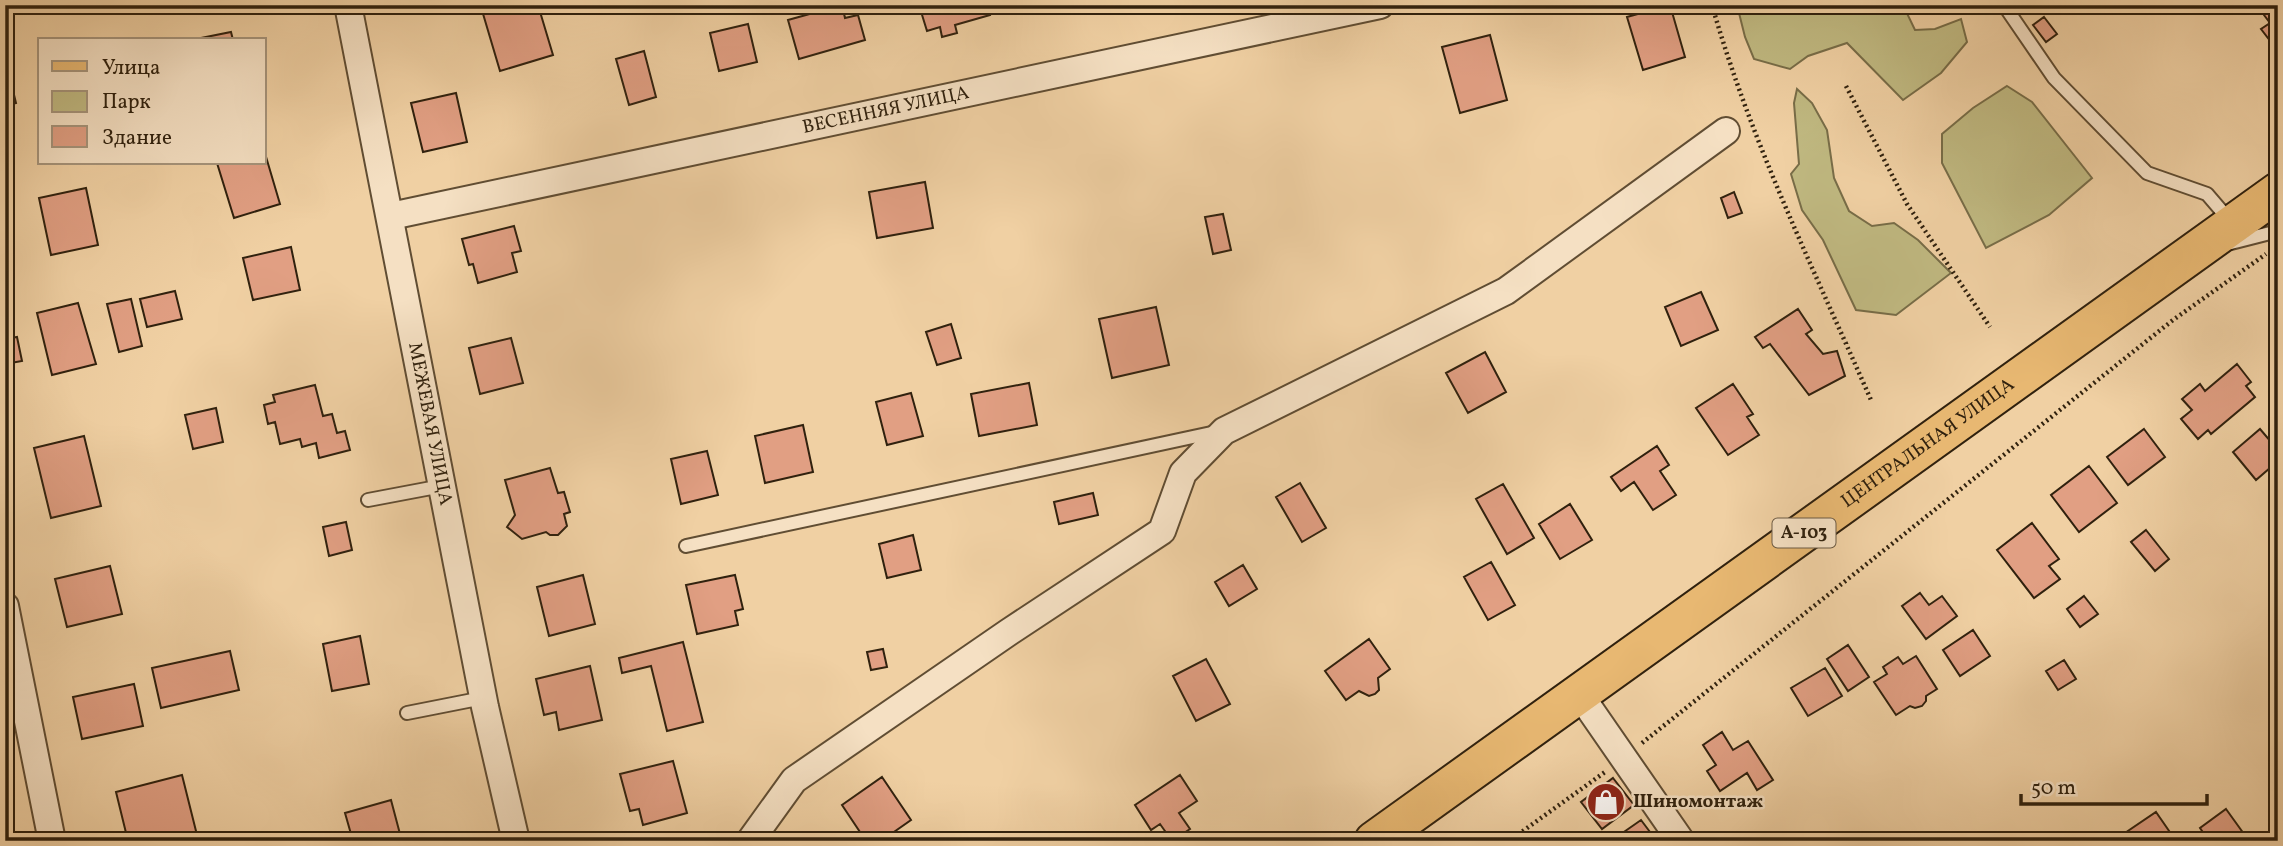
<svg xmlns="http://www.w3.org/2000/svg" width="2283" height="846" font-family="Vollkorn,serif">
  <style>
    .green { fill: #c0b981; stroke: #786d48; stroke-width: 2 }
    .building { fill: #e19f83; stroke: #30210e; stroke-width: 2 }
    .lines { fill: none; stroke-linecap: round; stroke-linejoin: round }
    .service-casing { stroke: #604d33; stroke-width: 16 }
    .minor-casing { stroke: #604d33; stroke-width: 30 }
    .primary-casing { stroke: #30210e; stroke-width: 42 }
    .path { stroke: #30210e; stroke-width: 4.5; stroke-dasharray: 2 3.5; stroke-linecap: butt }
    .service { stroke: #f5e0c3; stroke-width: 12 }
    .minor { stroke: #f5e0c3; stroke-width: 26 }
    .primary { stroke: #e8b872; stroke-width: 38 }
    .labels { text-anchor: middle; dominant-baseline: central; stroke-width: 5; stroke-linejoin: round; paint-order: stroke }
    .shield { fill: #f5e0c3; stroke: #6b5a44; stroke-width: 2 }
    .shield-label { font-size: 18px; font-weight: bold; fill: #30210e }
    .street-label { font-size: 19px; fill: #30210e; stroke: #f5e0c3 }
    .poi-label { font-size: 19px; font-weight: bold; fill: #30210e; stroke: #f5e0c3; text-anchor: start }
  </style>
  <rect width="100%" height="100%" fill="#f0d0a3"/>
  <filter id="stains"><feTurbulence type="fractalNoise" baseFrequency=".00286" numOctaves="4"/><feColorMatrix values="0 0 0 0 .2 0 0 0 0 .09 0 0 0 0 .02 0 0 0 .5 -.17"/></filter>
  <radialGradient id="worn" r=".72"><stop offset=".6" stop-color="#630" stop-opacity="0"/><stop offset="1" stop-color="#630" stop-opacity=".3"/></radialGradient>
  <path class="green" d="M1737 5H1903L1915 30 1935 29 1961 19 1967 42 1941 73 1903 100 1847 43 1808 56 1790 69 1754 59 1745 37Z
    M2007 86 2032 102 2092 178 2049 215 1986 248 1942 163V134L1973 108Z
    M1797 89 1812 103 1827 130 1834 178 1849 211 1872 226 1894 223 1918 240 1951 273 1896 315 1856 310 1823 240 1802 210 1791 174 1799 164 1794 103Z"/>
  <path class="building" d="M489 5H538L553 55 500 71 481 7Z
    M842 5 845 18 858 15 865 40 799 59 788 20Z
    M919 5H988L990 15 955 25 957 33 942 37 940 27 927 31Z
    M1670 5 1685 57 1643 70 1627 17Z
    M2269 5H2278V51L2261 29 2270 23 2261 11Z
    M2044 17 2057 34 2046 42 2033 25Z
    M748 24 757 62 719 71 710 33Z
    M231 32 233 40H191Z
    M1490 35 1507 100 1460 113 1442 47Z
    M644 51 656 97 629 105 616 59Z
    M8 70 16 103 5 106V71Z
    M456 93 467 142 423 152 411 103Z
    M264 150 280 204 234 218 217 163H264Z
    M925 182 933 228 877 238 869 192Z
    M86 188 98 245 51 255 39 198Z
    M1734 192 1742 213 1728 218 1721 198Z
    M1223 214 1231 250 1213 254 1205 217Z
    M514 226 521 251 512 253 517 272 478 283 473 264 469 265 462 239Z
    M291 247 300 290 253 300 243 258Z
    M175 291 182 319 147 327 140 299Z
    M1701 292 1718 330 1681 346 1665 307Z
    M131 299 142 346 119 352 107 304Z
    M78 303 96 364 52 375 37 313Z
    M1156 307 1169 365 1112 378 1099 319Z
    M1798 309 1812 330 1806 334 1823 354 1837 351 1845 376 1809 395 1770 344 1763 348 1755 337Z
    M951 324 961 358 937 365 926 332Z
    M17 337 22 361 5 364V339Z
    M511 338 523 383 480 394 469 348Z
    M1485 352 1506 392 1468 413 1446 373Z
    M2237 364 2251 382 2246 386 2255 397 2211 434 2208 430 2198 439 2181 419 2192 410 2182 399 2200 384 2205 391Z
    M1029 383 1037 425 979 436 971 394Z
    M1733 384 1753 414 1747 417 1759 435 1728 455 1696 408Z
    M315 385 323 416 332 414 337 433 345 431 350 450 319 458 316 443 302 447 300 439 280 444 275 422 268 424 264 405 275 402 273 395Z
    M911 393 923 436 887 445 876 402Z
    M216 408 223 442 193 449 185 415Z
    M803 425 813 472 765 483 755 436Z
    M2144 429 2165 457 2128 485 2107 457Z
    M2260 429 2278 450V461L2256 480 2233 452Z
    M84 436 101 506 51 518 34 448Z
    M1657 446 1669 465 1660 471 1676 495 1653 510 1634 482 1621 491 1611 477Z
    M707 451 718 495 681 504 671 459Z
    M2089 466 2117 503 2079 532 2051 495Z
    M550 468 558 493 564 492 570 512 564 514 567 526 558 535H550L546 532 522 539 507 527 515 515 505 480Z
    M1300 483 1326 528 1302 542 1276 497Z
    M1503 484 1534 538 1507 554 1476 499Z
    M1093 493 1098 515 1059 524 1054 502Z
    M1570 504 1592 540 1560 559 1539 524Z
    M346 522 352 550 329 556 323 527Z
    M2032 523 2059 559 2049 566 2060 579 2034 598 1997 550Z
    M2146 530 2169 559 2155 571 2131 542Z
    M913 535 921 570 887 578 879 544Z
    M1491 562 1515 605 1488 620 1464 577Z
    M1243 565 1257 589 1229 606 1215 582Z
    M110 566 122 614 67 627 55 579Z
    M583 575 595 624 549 636 537 587Z
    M735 575 743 609 735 611 738 625 697 634 686 585Z
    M1920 593 1929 605 1942 596 1957 616 1926 639 1902 606Z
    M2084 596 2098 614 2080 627 2067 609Z
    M1973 630 1990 656 1960 676 1943 650Z
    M360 636 369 684 332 691 323 644Z
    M1369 639 1390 669 1378 678 1379 690 1375 694 1369 696 1359 691 1346 700 1325 671Z
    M683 642 703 722 667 731 651 666 622 673 619 658Z
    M1848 645 1869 677 1848 691 1827 659Z
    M883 649 887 667 871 670 867 652Z
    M230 651 239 690 161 708 152 668Z
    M1916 656 1937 689 1926 696V701L1922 706 1915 708 1910 706 1896 715 1874 682 1887 674 1883 667 1898 657 1903 664Z
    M1206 659 1230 704 1196 721 1173 676Z
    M2064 660 2076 679 2058 690 2046 671Z
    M590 666 602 720 559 730 556 712 544 715 536 679Z
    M1825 668 1842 696 1808 716 1791 688Z
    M134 684 143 726 82 739 73 697Z
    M1722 732 1733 750 1748 741 1773 780 1757 790 1747 773 1720 791 1707 771 1716 765 1703 745Z
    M673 761 687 813 643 825 639 809 630 811 620 774Z
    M182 775 197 835 174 841H128L116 792Z
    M1180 775 1197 801 1179 813 1190 829 1172 841 1160 824 1151 830 1135 805Z
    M882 777 911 820 881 841H866L842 805Z
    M1613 778 1634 805 1602 829 1581 802Z
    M391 800 400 834 374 841H353L345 813Z
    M2226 809 2249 841H2209L2200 828Z
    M2156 812 2176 841H2117L2116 839Z
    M1641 820 1653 836 1647 841H1611Z"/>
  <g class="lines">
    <defs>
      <path id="service" d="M2004 5 2054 78 2147 173 2207 194 2231 222
        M2231 243 2278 231
        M368 500 442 486
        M686 546 1216 432
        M407 713 483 698"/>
      <g id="minor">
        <path id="s1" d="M348 5 485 707 516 841"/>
        <path id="s2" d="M391 216 1380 5"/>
        <path d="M5 606 52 841"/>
        <path d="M1580 695 1681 841"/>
        <path d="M750 841 794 780 1009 632 1162 531 1183 473 1224 431 1506 291 1726 131"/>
      </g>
      <g id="primary">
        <path id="s3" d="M1374 841 2278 192"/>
      </g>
    </defs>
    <use href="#service" class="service-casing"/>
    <use href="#minor" class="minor-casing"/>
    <use href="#primary" class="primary-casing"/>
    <path class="path" d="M1712 5C1751 142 1814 270 1871 400
      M1846 86 1907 204 1990 327
      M1642 743 2173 320 2266 254
      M1509 841 1605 772"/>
    <use href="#service" class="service"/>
    <use href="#minor" class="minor"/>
    <use href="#primary" class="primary"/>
  </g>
  <defs>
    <symbol id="shop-disc" viewBox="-11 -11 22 22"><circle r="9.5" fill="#8f2418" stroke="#f5e0c3"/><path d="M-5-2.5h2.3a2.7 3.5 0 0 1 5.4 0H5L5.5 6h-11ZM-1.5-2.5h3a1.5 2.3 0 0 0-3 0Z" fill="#fff"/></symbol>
  </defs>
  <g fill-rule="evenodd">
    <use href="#shop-disc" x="1584" y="780" width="44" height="44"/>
  </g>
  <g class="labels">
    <rect class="shield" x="1772.5" y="518.5" width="63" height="29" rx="5"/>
    <g class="shield-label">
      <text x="1804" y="533">А-103</text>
    </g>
    <g class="street-label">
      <text stroke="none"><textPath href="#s2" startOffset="506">ВЕСЕННЯЯ УЛИЦА</textPath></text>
      <text stroke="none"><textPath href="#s1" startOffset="427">МЕЖЕВАЯ УЛИЦА</textPath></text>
      <text stroke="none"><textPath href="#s3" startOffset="682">ЦЕНТРАЛЬНАЯ УЛИЦА</textPath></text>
    </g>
    <g class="poi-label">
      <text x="1633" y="802">Шиномонтаж</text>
    </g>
  </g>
  <rect width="2283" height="846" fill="none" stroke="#f0d0a3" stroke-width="28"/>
  <rect x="7" y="7" width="2269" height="832" fill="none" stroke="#30210e" stroke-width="3.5"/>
  <rect x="14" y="14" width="2255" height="818" fill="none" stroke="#30210e" stroke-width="2"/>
  <rect x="38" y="38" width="228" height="126" fill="#f5e0c3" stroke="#a6947b" stroke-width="2"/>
  <rect x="52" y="61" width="35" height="10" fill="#e8b872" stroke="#a6947b" stroke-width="2"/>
  <text x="102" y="74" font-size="21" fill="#30210e">Улица</text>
  <rect x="52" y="91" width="35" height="21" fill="#c0b981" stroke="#a6947b" stroke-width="2"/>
  <text x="102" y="108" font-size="21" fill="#30210e">Парк</text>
  <rect x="52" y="126" width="35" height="21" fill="#e19f83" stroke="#a6947b" stroke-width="2"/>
  <text x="102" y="144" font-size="21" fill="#30210e">Здание</text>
  <path d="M2021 794v10h186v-10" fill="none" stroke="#30210e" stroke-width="3.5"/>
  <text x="2031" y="794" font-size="21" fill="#30210e" stroke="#f5e0c3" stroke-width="5" paint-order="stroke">50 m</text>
  <rect width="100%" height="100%" filter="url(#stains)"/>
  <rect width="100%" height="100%" fill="url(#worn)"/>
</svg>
